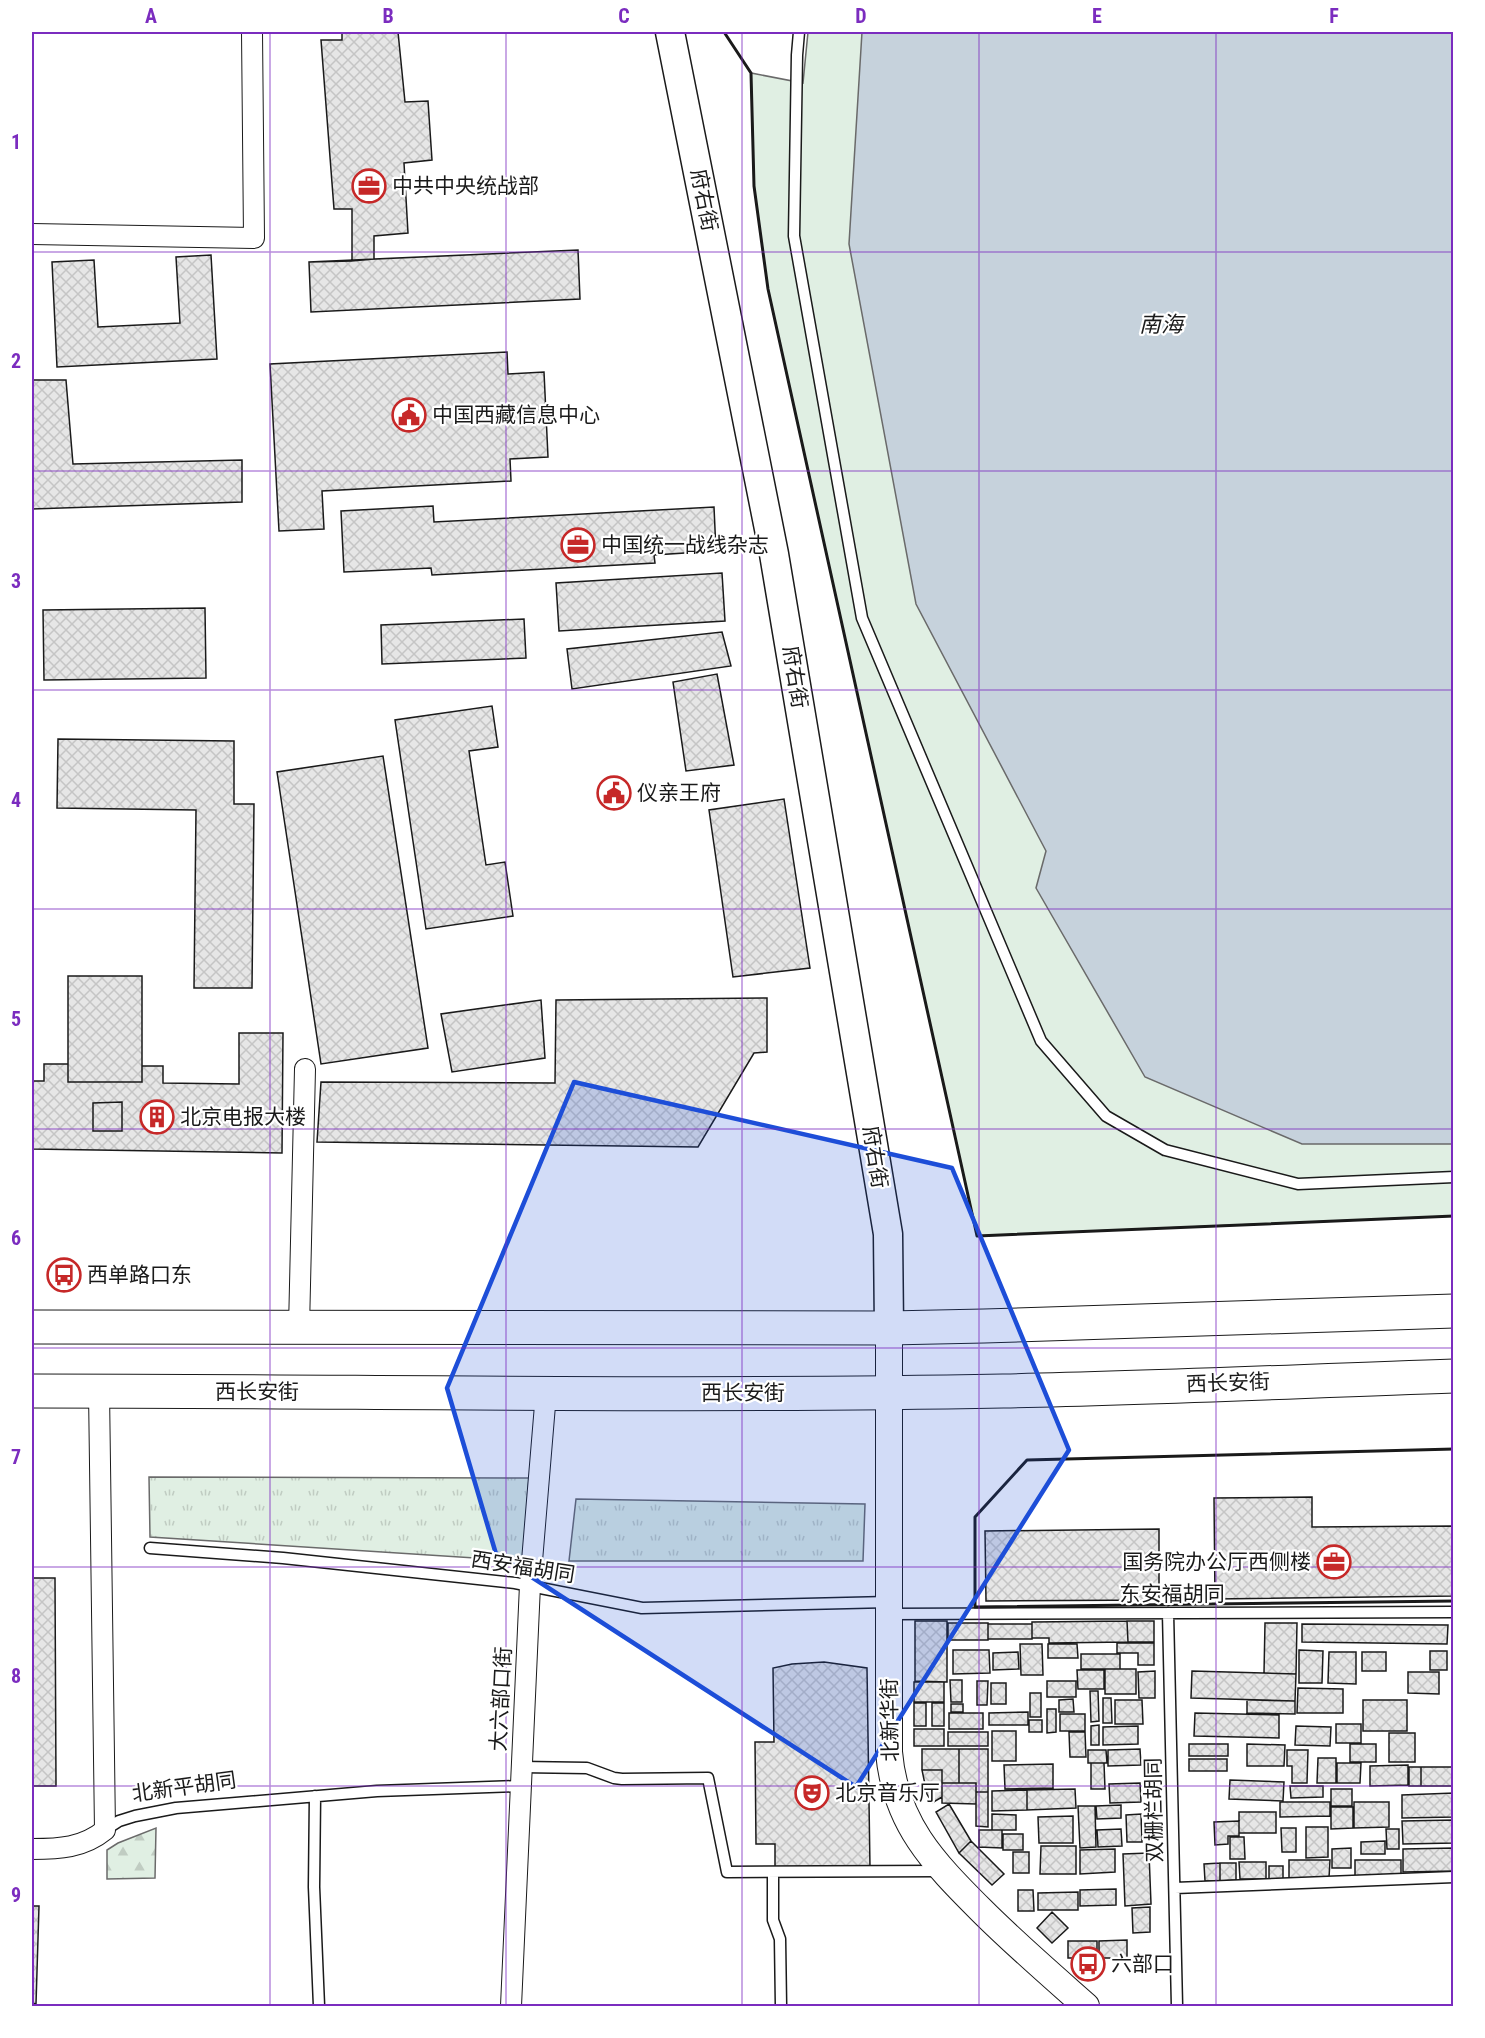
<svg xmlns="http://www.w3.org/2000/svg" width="1485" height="2038" font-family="'Roboto Condensed','Noto Sans SC',sans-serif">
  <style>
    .grass { fill: url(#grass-tufts); stroke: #6a6a6a; stroke-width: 1.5 }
    .forest { fill: url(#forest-firs); stroke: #6a6a6a; stroke-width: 1.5 }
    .park { fill: #e0efe3; stroke: #6a6a6a; stroke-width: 1.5 }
    .water { fill: #c6d2dc; stroke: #6a6a6a; stroke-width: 1.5 }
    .building { fill: url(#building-cross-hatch); stroke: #1a1a1a; stroke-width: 1.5 }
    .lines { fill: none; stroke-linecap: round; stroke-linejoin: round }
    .service-casing { stroke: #1a1a1a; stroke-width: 13 }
    .minor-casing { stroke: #1a1a1a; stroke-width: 22 }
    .tertiary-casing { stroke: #1a1a1a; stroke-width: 28 }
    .secondary-casing { stroke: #1a1a1a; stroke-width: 31 }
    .trunk-casing { stroke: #1a1a1a; stroke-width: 35 }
    .service { stroke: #fff; stroke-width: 10 }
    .minor { stroke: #fff; stroke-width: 20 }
    .tertiary { stroke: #fff; stroke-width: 26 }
    .secondary { stroke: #fff; stroke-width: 28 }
    .trunk { stroke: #fff; stroke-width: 33 }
    .wall { stroke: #1a1a1a; stroke-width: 3 }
    .marked { fill: #1d4ed8; fill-opacity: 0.2; stroke: #1d4ed8; stroke-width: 4.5; stroke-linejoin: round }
    .grid { fill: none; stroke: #7b2cbf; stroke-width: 1.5; stroke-opacity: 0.55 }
    .labels { text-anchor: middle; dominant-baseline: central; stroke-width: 4.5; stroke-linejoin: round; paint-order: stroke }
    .poi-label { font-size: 21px; fill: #1a1a1a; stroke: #fff; text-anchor: start }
    .street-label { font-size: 21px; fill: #1a1a1a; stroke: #fff }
    .water-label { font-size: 22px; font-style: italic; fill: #1a1a1a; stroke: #fff }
    .neatline { fill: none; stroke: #7b2cbf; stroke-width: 2 }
    .grid-label { font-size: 20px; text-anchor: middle; font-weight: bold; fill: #7b2cbf }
  </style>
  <defs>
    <pattern id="grass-tufts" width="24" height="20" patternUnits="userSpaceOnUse" patternTransform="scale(1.5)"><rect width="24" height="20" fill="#e0efe3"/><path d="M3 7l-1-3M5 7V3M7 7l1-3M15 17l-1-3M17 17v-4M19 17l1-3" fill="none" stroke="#c0ccc2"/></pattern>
    <pattern id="forest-firs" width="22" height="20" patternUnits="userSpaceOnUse" patternTransform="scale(1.5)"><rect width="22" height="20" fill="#e0efe3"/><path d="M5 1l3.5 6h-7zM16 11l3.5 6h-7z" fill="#c0ccc2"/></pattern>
    <pattern id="building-cross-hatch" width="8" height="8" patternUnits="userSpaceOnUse" patternTransform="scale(1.5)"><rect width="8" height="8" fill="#e6e6e6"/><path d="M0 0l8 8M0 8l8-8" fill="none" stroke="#c5c5c5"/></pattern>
  </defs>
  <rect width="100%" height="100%" fill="#fff"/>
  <path class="grass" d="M149 1477 529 1478 523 1561 150 1537Z
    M576 1499 865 1504 863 1561H569Z"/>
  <path class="forest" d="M156 1828 155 1878 107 1879V1850L118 1843Z"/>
  <path class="park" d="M808 32H1453V1216L977 1236 768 289 754 186 751 73 803 83Z"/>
  <path class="water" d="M862 32H1453V1144H1302L1145 1077 1036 888 1046 851 916 604 849 244Z"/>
  <path class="building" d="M342 32H398L405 102 428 101 432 160 404 163 408 233 374 236V259L578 250 580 299 311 312 309 262 352 261V209H334L321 40H342Z
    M342 32H398L405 102 428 101 432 160 404 163 408 233 374 236V259L352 261V209H334L321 40H342Z
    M578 250 580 299 311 312 309 262Z
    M211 255 217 359 57 367 52 262 94 260 98 327 180 323 176 257Z
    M507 352 508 374 544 372 548 457 510 459 511 481 322 491 324 529 279 531 270 364Z
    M32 380H66L73 464 242 460V502L32 509Z
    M433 506 434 522 714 507 716 551 654 555 655 563 432 575 431 568 344 572 341 511Z
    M722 573 725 621 559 631 556 583Z
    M205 608 206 678 44 680 43 610Z
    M524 619 526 658 382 664 381 625Z
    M722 632 731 666 572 689 567 649Z
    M717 674 734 765 686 771 673 682Z
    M492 706 498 747 469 751 486 865 505 862 513 916 426 929 395 720Z
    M58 739 234 741V804H254L252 988H194L196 810 57 808Z
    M383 756 428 1048 321 1064 277 772Z
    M784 799 810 968 733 977 709 810Z
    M68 976H142V1082H68Z
    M767 998V1052L754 1053 698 1147 317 1142 321 1082 555 1083 556 1000Z
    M541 1000 545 1058 452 1072 441 1014Z
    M239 1033H283L282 1153 32 1149V1081H44V1064H68V1082H142V1066H163V1083L239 1084Z
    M122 1102V1131H93V1103Z
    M1312 1497V1527L1454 1526V1596L1215 1599 1214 1498Z
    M1159 1529V1600L986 1601 985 1531Z
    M32 1578H55L56 1786H32Z
    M915 1621H947V1682L915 1681Z
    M1127 1621 1128 1642 1049 1643V1638H1032V1622Z
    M1127 1621H1154V1642H1128Z
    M948 1623H988V1640H948Z
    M1265 1623H1297L1296 1674 1264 1673Z
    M988 1624H1032V1639H988Z
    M1302 1624 1448 1625 1447 1644 1302 1642Z
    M1117 1643H1154V1665H1138V1653H1117Z
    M1020 1644H1042L1043 1675H1021Z
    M1048 1644H1077L1078 1658H1048Z
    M953 1650H989L990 1673 953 1674Z
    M1299 1650 1323 1651 1322 1683H1299Z
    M1430 1651H1447V1670H1430Z
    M1018 1652 1019 1669 993 1670V1653Z
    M1329 1652H1356V1684L1328 1683Z
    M1362 1652H1386V1671H1362Z
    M1081 1654H1120V1669H1081Z
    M824 1662 867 1668 870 1868H775V1844H756L755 1742H774L773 1668 792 1664Z
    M1105 1669H1136V1694H1105Z
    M1077 1670H1104V1689H1078Z
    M1155 1671V1698H1139L1138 1672Z
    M1192 1671 1296 1674 1295 1701 1191 1698Z
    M1408 1672H1439V1694L1408 1693Z
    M950 1680H962V1702H951Z
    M977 1681H988L987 1705H977Z
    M1047 1681H1076V1697H1047Z
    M914 1682H944V1702H914Z
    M991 1683H1006V1704H991Z
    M1298 1688 1343 1689V1713H1297Z
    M1090 1691H1098L1099 1721 1091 1722Z
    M1030 1693H1041V1717H1030Z
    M1103 1698H1111L1112 1723H1103Z
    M1073 1699 1074 1712H1059V1700Z
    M1115 1700H1142L1143 1724H1115Z
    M1247 1700 1295 1701V1714L1247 1713Z
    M1363 1700H1407V1731H1363Z
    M914 1703H926V1726H914Z
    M932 1703H944V1726H932Z
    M951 1704H963V1712H951Z
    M1047 1709H1056V1732L1047 1733Z
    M1028 1712V1725H989V1713Z
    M949 1713H983V1729H949Z
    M1195 1713 1279 1715V1738L1194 1736Z
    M1060 1714H1085V1731H1060Z
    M1029 1720H1042V1732H1029Z
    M1336 1724H1361V1743H1336Z
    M1099 1725V1745H1091V1726Z
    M1138 1726V1744L1103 1745V1727Z
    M1296 1726 1331 1727 1330 1746 1295 1745Z
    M914 1729H944V1746H914Z
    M992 1731H1016V1761H992Z
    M948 1732H988V1746H948Z
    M1069 1732H1085L1086 1757H1070Z
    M1389 1733H1415V1762H1389Z
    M1189 1744H1228V1756H1189Z
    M1247 1744 1285 1745 1284 1766H1247Z
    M1350 1744H1376V1762H1350Z
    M922 1749H959V1783H942V1770H922Z
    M959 1749H988V1792H976V1783H959Z
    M1140 1749 1141 1765 1108 1766V1750Z
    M1088 1750H1106L1107 1763H1088Z
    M1287 1750H1308L1307 1783H1292V1766H1287Z
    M1318 1758H1336V1783H1317Z
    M1189 1759H1227V1771H1189Z
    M1091 1763H1104L1105 1789H1091Z
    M1337 1763H1361L1360 1783H1337Z
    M1053 1764V1788L1005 1789 1004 1765Z
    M1408 1765V1785L1370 1786V1766Z
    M1409 1767H1421V1786H1409Z
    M1421 1767H1453L1454 1786H1421Z
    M922 1770H942V1797L932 1803 927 1794Z
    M1230 1780 1284 1782 1283 1801 1229 1799Z
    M942 1783H976V1804L942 1803Z
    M1140 1783 1141 1802 1110 1803 1109 1784Z
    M1290 1786H1323V1797L1291 1798Z
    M1075 1789 1076 1808 1027 1810V1790Z
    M1331 1789H1352V1806H1331Z
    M1027 1790V1810L992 1811V1791Z
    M976 1792H988V1827L976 1826Z
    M1454 1793V1817L1402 1818V1795Z
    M1280 1802H1330V1816L1280 1817Z
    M1354 1802H1389V1827L1354 1828Z
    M949 1804 971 1841 959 1853 936 1812Z
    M1121 1805V1818L1097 1819 1096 1806Z
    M1078 1806H1095L1096 1847 1080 1848Z
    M1331 1807H1353V1828L1331 1829Z
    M1239 1812H1276V1833H1239Z
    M992 1814 1016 1815V1830H992Z
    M1141 1814 1142 1842H1127L1126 1815Z
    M1073 1816V1843H1039L1038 1817Z
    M1454 1820V1843L1403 1844 1402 1821Z
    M1239 1821V1836H1228V1844L1215 1845 1214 1822Z
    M1306 1827H1328V1857L1306 1858Z
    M1281 1828H1296V1852H1282Z
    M1121 1829 1122 1846 1098 1847 1097 1830Z
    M1386 1829H1399V1849H1387Z
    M979 1830H1002V1848L979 1847Z
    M1003 1834H1023V1850H1003Z
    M1230 1837H1244L1245 1859H1230Z
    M971 1841 1004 1874 992 1885 959 1853Z
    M1385 1841V1854H1361V1842Z
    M1041 1846H1076V1874H1040Z
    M1351 1848V1868H1332V1849Z
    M1454 1848V1871L1403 1872V1849Z
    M1115 1849V1872L1080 1874V1850Z
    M1013 1852H1029V1873H1013Z
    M1149 1853 1151 1904 1125 1906 1123 1854Z
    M1289 1860H1330L1329 1878H1289Z
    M1355 1860H1401V1876L1355 1877Z
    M1239 1862H1266V1879H1240Z
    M1220 1863V1881H1205L1204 1864Z
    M1220 1863H1236V1880L1220 1881Z
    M1269 1866H1283V1879H1269Z
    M1116 1889V1905L1080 1906V1890Z
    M1018 1890H1033L1034 1911H1018Z
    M1078 1892V1910H1038V1893Z
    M32 1906H39L36 2004 32 2003Z
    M1150 1907V1932L1133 1933 1132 1908Z
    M1052 1912 1068 1928 1052 1943 1037 1928Z
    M1127 1940V1958H1099V1941Z
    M1068 1941H1097V1958H1068Z"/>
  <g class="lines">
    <defs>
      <path id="service" d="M799 32 797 55 794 236 862 618 1041 1041 1106 1116 1165 1150 1298 1184 1454 1177
        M150 1548 283 1558 515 1583 642 1608 889 1602
        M1168 1613 1177 2006
        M890 1614 1454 1612
        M521 1767 587 1768 614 1778 622 1779 708 1778 727 1872 940 1871
        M315 1796 314 1887 319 2006
        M105 1830 119 1821 135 1816 176 1808 377 1791 520 1786
        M773 1872V1920L780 1939 781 2006
        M1175 1888 1454 1877"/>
      <path id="minor" d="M32 234 254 238 252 32
        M299 1328 305 1069
        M32 1849C59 1849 83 1848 105 1830L99 1391
        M511 2006 530 1585 546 1393"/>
      <path id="tertiary" d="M889 1328V1752C895 1823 933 1862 981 1910 1015 1944 1051 1975 1086 2006"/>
      <path id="secondary" d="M670 32 774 554 888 1234 889 1328"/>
      <path id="trunk" d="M32 1327 889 1328 984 1326 1454 1311
        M32 1391C355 1391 680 1397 1003 1391 1153 1388 1304 1381 1454 1376"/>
    </defs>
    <use href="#service" class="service-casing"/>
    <use href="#minor" class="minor-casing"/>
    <use href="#tertiary" class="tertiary-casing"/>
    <use href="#secondary" class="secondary-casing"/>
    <use href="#trunk" class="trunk-casing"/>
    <use href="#service" class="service"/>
    <use href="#minor" class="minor"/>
    <use href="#tertiary" class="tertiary"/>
    <use href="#secondary" class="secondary"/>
    <use href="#trunk" class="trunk"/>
    <path class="wall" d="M724 32 751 73 754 186 768 289 977 1236 1454 1216
      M1454 1449 1027 1460 975 1517V1607L1454 1601"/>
  </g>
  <path class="marked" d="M574 1082 952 1168 1069 1450 856 1787 496 1554 447 1388Z"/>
  <path class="grid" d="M270 32V2006M506 32V2006M742 32V2006M979 32V2006M1216 32V2006M32 252H1454M32 471H1454M32 690H1454M32 909H1454M32 1129H1454M32 1348H1454M32 1567H1454M32 1786H1454"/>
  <defs>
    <symbol id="office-ring" viewBox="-11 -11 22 22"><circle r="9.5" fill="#fff" stroke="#c62828" stroke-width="1.5"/><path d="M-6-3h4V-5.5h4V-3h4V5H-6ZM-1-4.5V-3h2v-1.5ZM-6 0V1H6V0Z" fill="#c62828"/></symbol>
    <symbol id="civic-ring" viewBox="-11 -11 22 22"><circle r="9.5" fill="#fff" stroke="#c62828" stroke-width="1.5"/><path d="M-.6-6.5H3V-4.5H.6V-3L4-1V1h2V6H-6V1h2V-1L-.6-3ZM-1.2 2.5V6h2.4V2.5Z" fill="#c62828"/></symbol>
    <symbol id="building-ring" viewBox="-11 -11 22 22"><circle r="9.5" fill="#fff" stroke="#c62828" stroke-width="1.5"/><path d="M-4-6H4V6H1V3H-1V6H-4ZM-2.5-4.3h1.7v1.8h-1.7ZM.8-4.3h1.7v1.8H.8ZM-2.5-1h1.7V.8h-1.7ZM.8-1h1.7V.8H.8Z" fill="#c62828"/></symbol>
    <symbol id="bus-ring" viewBox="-11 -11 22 22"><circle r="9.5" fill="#fff" stroke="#c62828" stroke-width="1.5"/><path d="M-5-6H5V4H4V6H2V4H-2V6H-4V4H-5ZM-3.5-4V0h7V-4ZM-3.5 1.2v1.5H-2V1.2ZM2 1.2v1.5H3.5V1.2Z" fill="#c62828"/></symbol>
    <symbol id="theatre-ring" viewBox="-11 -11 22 22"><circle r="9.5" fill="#fff" stroke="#c62828" stroke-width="1.5"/><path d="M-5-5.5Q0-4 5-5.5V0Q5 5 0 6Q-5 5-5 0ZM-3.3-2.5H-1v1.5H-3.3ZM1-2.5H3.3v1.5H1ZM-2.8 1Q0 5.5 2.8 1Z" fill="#c62828"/></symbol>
  </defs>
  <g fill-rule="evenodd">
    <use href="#office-ring" x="350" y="167" width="38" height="38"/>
    <use href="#civic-ring" x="390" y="396" width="38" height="38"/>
    <use href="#office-ring" x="559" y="526" width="38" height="38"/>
    <use href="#civic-ring" x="595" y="774" width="38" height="38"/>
    <use href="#building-ring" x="138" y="1098" width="38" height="38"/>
    <use href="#bus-ring" x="45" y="1256" width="38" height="38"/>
    <use href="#office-ring" x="1315" y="1543" width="38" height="38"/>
    <use href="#theatre-ring" x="793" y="1774" width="38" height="38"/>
    <use href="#bus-ring" x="1069" y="1945" width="38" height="38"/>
  </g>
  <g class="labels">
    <g class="poi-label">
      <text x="392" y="186">中共中央统战部</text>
      <text x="432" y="415">中国西藏信息中心</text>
      <text x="601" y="545">中国统一战线杂志</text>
      <text x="637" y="793">仪亲王府</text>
      <text x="180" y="1117">北京电报大楼</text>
      <text x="87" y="1275">西单路口东</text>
      <text x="1311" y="1562" text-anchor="end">国务院办公厅西侧楼</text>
      <text x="835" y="1793">北京音乐厅</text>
      <text x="1111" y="1964">六部口</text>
    </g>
    <g class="street-label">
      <text transform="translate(704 200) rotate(79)">府右街</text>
      <text transform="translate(795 677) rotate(81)">府右街</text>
      <text transform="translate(875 1157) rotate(81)">府右街</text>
      <text transform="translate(1228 1383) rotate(-2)">西长安街</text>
      <text x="257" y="1392">西长安街</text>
      <text x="743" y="1393">西长安街</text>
      <text transform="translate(523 1567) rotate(9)">西安福胡同</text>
      <text x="1172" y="1594">东安福胡同</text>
      <text transform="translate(501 1699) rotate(-87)">大六部口街</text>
      <text transform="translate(890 1720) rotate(-91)">北新华街</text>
      <text transform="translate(184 1787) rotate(-8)">北新平胡同</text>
      <text transform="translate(1154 1810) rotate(-91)">双栅栏胡同</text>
    </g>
    <g class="water-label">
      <text x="1161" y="324">南海</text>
    </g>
  </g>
  <rect width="1485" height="2038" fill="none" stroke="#ffffff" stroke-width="66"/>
  <rect x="33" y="33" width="1419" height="1972" class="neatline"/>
  <g class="grid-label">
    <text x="151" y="23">A</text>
    <text x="388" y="23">B</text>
    <text x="624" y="23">C</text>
    <text x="861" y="23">D</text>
    <text x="1097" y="23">E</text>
    <text x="1334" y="23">F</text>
    <text x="16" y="149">1</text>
    <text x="16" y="368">2</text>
    <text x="16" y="588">3</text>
    <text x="16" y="807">4</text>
    <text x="16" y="1026">5</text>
    <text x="16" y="1245">6</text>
    <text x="16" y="1464">7</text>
    <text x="16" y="1683">8</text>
    <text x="16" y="1902">9</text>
  </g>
</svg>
